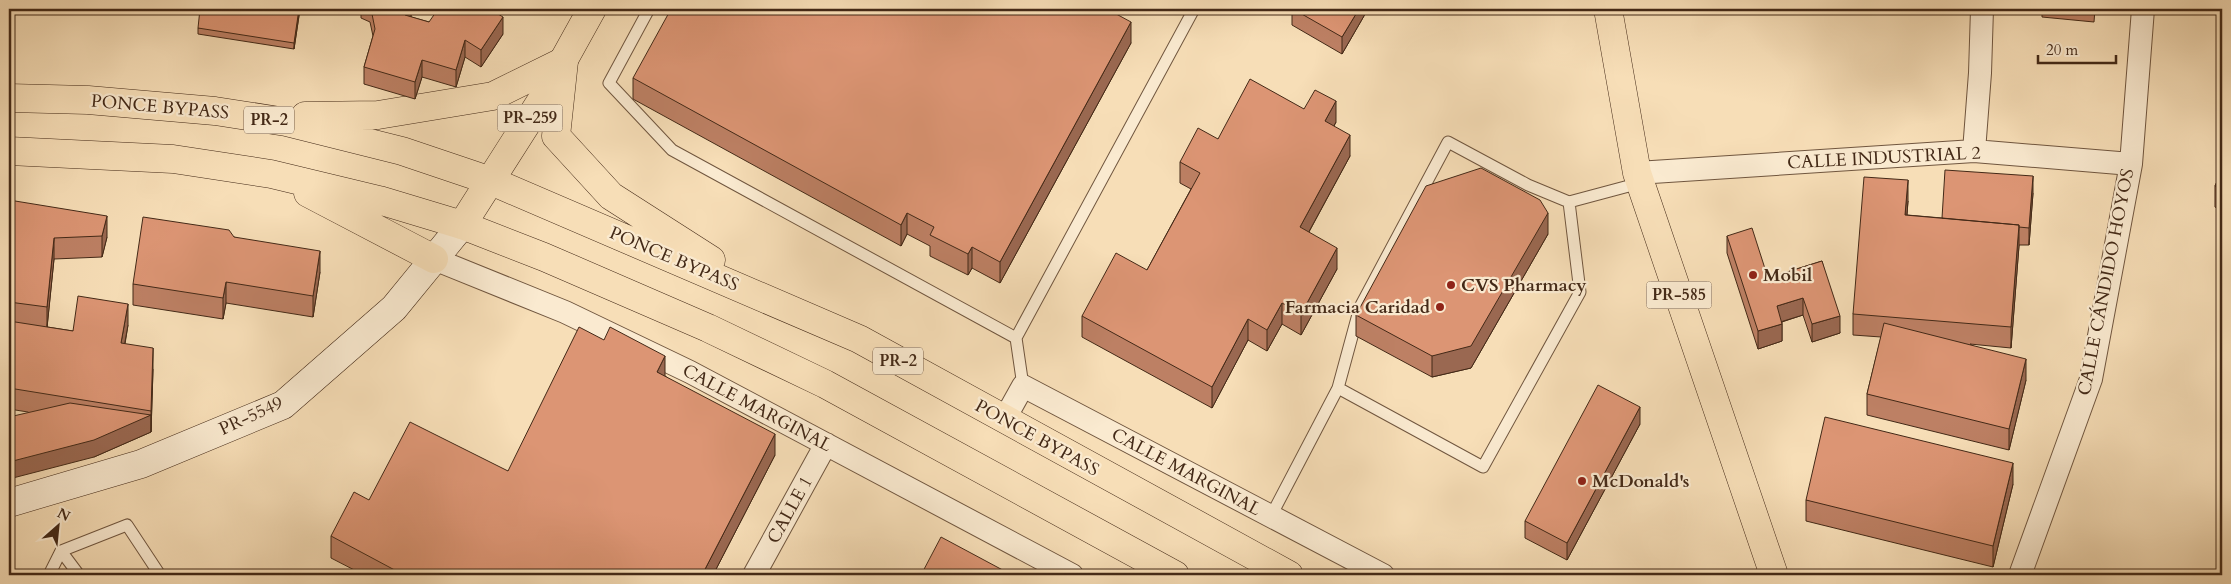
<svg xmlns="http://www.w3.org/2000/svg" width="2231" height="584" font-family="Cardo,serif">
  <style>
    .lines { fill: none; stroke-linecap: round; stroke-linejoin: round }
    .lane-casing { stroke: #70563f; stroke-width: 13 }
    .street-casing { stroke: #70563f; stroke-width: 24 }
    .secondary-casing { stroke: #432917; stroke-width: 29 }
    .primary-casing { stroke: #432917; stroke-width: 29 }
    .highway-casing { stroke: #432917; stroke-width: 29 }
    .lane { stroke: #faead0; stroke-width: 11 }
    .street { stroke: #faead0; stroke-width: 22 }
    .secondary { stroke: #faead0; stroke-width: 28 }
    .primary { stroke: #f7deb7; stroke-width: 28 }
    .highway { stroke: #f7deb7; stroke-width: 28 }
    .wall { fill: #bd8064; stroke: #432917 }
    .shaded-wall { fill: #9a6851; stroke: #432917 }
    .building { fill: #dc9574; stroke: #432917 }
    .poi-dot { fill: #8f2418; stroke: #faead0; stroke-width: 2 }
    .labels { text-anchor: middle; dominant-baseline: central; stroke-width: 4.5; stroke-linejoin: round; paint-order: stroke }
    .shield { fill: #faead0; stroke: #7a634e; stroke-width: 1 }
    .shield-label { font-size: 16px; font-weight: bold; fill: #432917 }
    .street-label { font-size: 18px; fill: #432917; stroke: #faead0 }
    .poi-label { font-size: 18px; font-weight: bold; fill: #432917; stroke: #faead0; text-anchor: start }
  </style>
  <rect width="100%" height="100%" fill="#f7deb7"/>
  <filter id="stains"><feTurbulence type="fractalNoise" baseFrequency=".004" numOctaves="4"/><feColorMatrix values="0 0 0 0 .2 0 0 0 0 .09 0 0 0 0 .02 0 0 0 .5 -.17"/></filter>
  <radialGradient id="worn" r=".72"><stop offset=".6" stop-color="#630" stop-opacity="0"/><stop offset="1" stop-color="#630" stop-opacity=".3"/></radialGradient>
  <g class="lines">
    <defs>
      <path id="lane" d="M649 9 609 83 672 150 1016 338
        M1569 202 1528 185 1448 142 1360 307 1338 388 1483 467 1580 292 1569 202 1640 183
        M1023 386 1016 338 1194 9
        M1271 516 1338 388
        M49 575 61 551
        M79 575 61 551 127 525 160 575"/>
      <path id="street" d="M1974 151 1980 73 1982 9
        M1637 173 1974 151 2131 164
        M434 259 565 312 690 372 1072 575
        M1004 420 1023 386 1383 575
        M754 575 826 444
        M2020 575 2091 379 2131 164 2143 9"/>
      <path id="secondary" d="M9 503 141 464 283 405 394 308 462 225"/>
      <path id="primary" d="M1608 9 1637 173 1774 575
        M462 225 541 101 592 9"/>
      <path id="highway" d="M564 61 556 136 611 196 711 260
        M9 98 88 100 215 111 286 122 402 151 491 181 859 339 1289 575
        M305 116 378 115 493 96 564 61
        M9 151 173 159 271 174 379 200 462 225 544 257 708 328 825 384 1175 575
        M308 193 434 259"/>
    </defs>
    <use href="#lane" class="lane-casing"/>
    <use href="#street" class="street-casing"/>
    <use href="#secondary" class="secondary-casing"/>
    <use href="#primary" class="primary-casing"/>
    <use href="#highway" class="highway-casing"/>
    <use href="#lane" class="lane"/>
    <use href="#street" class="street"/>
    <use href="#secondary" class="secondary"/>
    <use href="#primary" class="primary"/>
    <use href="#highway" class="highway"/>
  </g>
  <path class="wall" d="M300 9 294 49 198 34V28Z
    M361 9H411V17L429 22 503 34 481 67 465 57 456 87 422 77 415 99 364 84V67L373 36 370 22 361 18Z
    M1116 9 1115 13 1131 43 1000 283 972 268 968 275 930 256V246L907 234 901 246 633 99V78Z
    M1292 9H1368L1342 54 1292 25Z
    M2042 9H2095L2094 22 2042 17Z
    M1304 109 1336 122 1334 126 1350 156 1309 232 1337 269 1301 335 1282 324 1267 351 1248 340 1212 408 1082 337V316L1147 270 1191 189 1180 183V162L1218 139Z
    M2222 171V211L2215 207V186Z
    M2033 193 2029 245H2019L2011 348 1970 344 2026 380 2009 450 1867 415V394L1881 337 1853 335V314L1908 201 1907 215 1942 218Z
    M9 200 107 237 102 257 54 259 47 327 73 331 128 325 125 344 153 369 151 432 94 457 28 412 9 409Z
    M1548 234 1471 368 1432 377 1356 336V315Z
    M1727 236 1768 278 1822 261 1840 333 1812 342 1803 315 1782 322V341L1758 349 1727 253Z
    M234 237 320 272 313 317 226 303 223 319 133 305V284Z
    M665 376 775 455 713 575H364L331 558V536L369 500 508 471Z
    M1640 424 1567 560 1525 538V521Z
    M2013 484 1993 567 1806 521V500Z"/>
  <path class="shaded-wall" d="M299 9H300L294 49V43Z
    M408 9H411V18L405 15Z
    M1106 9H1116L1106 29Z
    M1359 9H1368L1342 54V37Z
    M503 17V34L481 67V50Z
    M1131 22V43L1000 283V262Z
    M465 40V57L456 87V70Z
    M422 60V77L415 99V82Z
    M1336 101V122L1325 142V121Z
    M1350 135V156L1300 248V227Z
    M2033 176V193L2029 245V228Z
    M1908 180V201L1905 236V215Z
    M907 213V234L901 246V225Z
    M1548 213V234L1471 368 1432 377V356Z
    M107 216V237L102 257V236Z
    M2019 225V246L2011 348V327Z
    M54 238V259L47 328V307Z
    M972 247V268L968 275V254Z
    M1337 248V269L1301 335V314Z
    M320 251V272L313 317V296Z
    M226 282V303L223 319V298Z
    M1803 298V315L1777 323V306Z
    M1282 303V324L1267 351V330Z
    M128 304V325L121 364V343Z
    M1840 316V333L1812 342V324Z
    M1248 319V340L1212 408V387Z
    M1782 324V341L1758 349V331Z
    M153 348V369L151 432V411Z
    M665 356V377L657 372Z
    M2026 359V380L2009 450V429Z
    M1640 407V424L1567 560V543Z
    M151 415V432L94 457 9 479V462Z
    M775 434V455L713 575H702Z
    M2013 463V484L1993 567V546Z"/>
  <path class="building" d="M200 9H299L294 43 198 28Z
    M371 9H408L405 15 429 22 438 9H490L503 17 481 50 465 40 456 70 422 60 415 82 364 67 375 29Z
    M671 9H1107L1131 22 1000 262 972 247 968 254 930 235 934 227 907 213 901 225 633 78Z
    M1293 9H1359L1342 37Z
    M1250 79 1304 109 1315 90 1336 101 1325 121 1350 135 1300 227 1337 248 1301 314 1282 303 1267 330 1248 319 1212 387 1082 316 1116 253 1147 270 1200 173 1180 162 1198 128 1218 139Z
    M1481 168 1540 200 1548 213 1471 346 1432 356 1356 315 1426 186Z
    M1945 170 2033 176 2029 228 2019 227V225L1942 218Z
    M2222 171V190L2215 186Z
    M1864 177 1908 180 1905 215 2019 225 2011 327 1853 314Z
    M9 200 107 216 102 236 54 238 47 307 9 302Z
    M143 217 229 230 234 237 320 251 313 296 226 282 223 298 133 284Z
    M1752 228 1768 278 1822 261 1840 316 1812 324 1803 298 1777 306 1782 324 1758 331 1727 236Z
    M78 296 128 304 121 343 153 348 151 411 9 388V321L73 331Z
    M1884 323 2026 359 2009 429 1867 394Z
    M579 327 604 340 610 327 665 356 657 372 775 434 702 575H404L331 536 354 492 369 500 410 422 508 471Z
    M1598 385 1640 407 1567 543 1525 521Z
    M70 403 151 415 94 440 9 462V417Z
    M1825 417 2013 463 1993 546 1806 500Z
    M941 537 1012 575H921Z"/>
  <g class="poi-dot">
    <circle cx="1753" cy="275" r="5"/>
    <circle cx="1451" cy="285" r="5"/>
    <circle cx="1440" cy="307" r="5"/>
    <circle cx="1582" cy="481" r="5"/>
  </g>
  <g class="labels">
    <g class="shield">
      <rect x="497.5" y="104.5" width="65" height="27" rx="4"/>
      <rect x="244" y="106.5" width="50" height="27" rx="4"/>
      <rect x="1646.5" y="281.5" width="65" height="27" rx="4"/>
      <rect x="873" y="347.5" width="50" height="27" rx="4"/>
    </g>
    <g class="shield-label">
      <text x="530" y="118">PR-259</text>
      <text x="269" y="120">PR-2</text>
      <text x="1679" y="295">PR-585</text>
      <text x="898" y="361">PR-2</text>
    </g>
    <g class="street-label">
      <text transform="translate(160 107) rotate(5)">PONCE BYPASS</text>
      <text transform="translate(1884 158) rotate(-3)">CALLE INDUSTRIAL 2</text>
      <text transform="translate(674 259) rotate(23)">PONCE BYPASS</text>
      <text transform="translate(2106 282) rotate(-79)">CALLE CÁNDIDO HOYOS</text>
      <text transform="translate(757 408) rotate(28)">CALLE MARGINAL</text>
      <text transform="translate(251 416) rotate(-25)">PR-5549</text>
      <text transform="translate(1037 438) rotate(29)">PONCE BYPASS</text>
      <text transform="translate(1186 472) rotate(28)">CALLE MARGINAL</text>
      <text transform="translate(790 510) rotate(-61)">CALLE 1</text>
    </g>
    <g class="poi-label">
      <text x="1763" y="275">Mobil</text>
      <text x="1461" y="285">CVS Pharmacy</text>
      <text x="1430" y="307" text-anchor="end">Farmacia Caridad</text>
      <text x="1592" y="481">McDonald's</text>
    </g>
  </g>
  <rect width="2231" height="584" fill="none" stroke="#f7deb7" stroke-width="30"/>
  <rect x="10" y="10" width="2211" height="564" fill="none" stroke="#432917" stroke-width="2.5"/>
  <rect x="15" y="15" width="2201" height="554" fill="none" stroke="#432917"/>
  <g transform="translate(58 526) rotate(27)" stroke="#faead0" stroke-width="4" paint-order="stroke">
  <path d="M0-4L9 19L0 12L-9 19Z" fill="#432917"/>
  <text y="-8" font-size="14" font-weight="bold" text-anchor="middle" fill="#432917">N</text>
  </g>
  <path d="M2038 55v8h78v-8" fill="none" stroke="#432917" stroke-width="2.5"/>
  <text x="2046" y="55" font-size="15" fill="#432917" stroke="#faead0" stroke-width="4" paint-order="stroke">20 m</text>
  <rect width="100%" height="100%" filter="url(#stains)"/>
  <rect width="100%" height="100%" fill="url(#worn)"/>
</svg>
